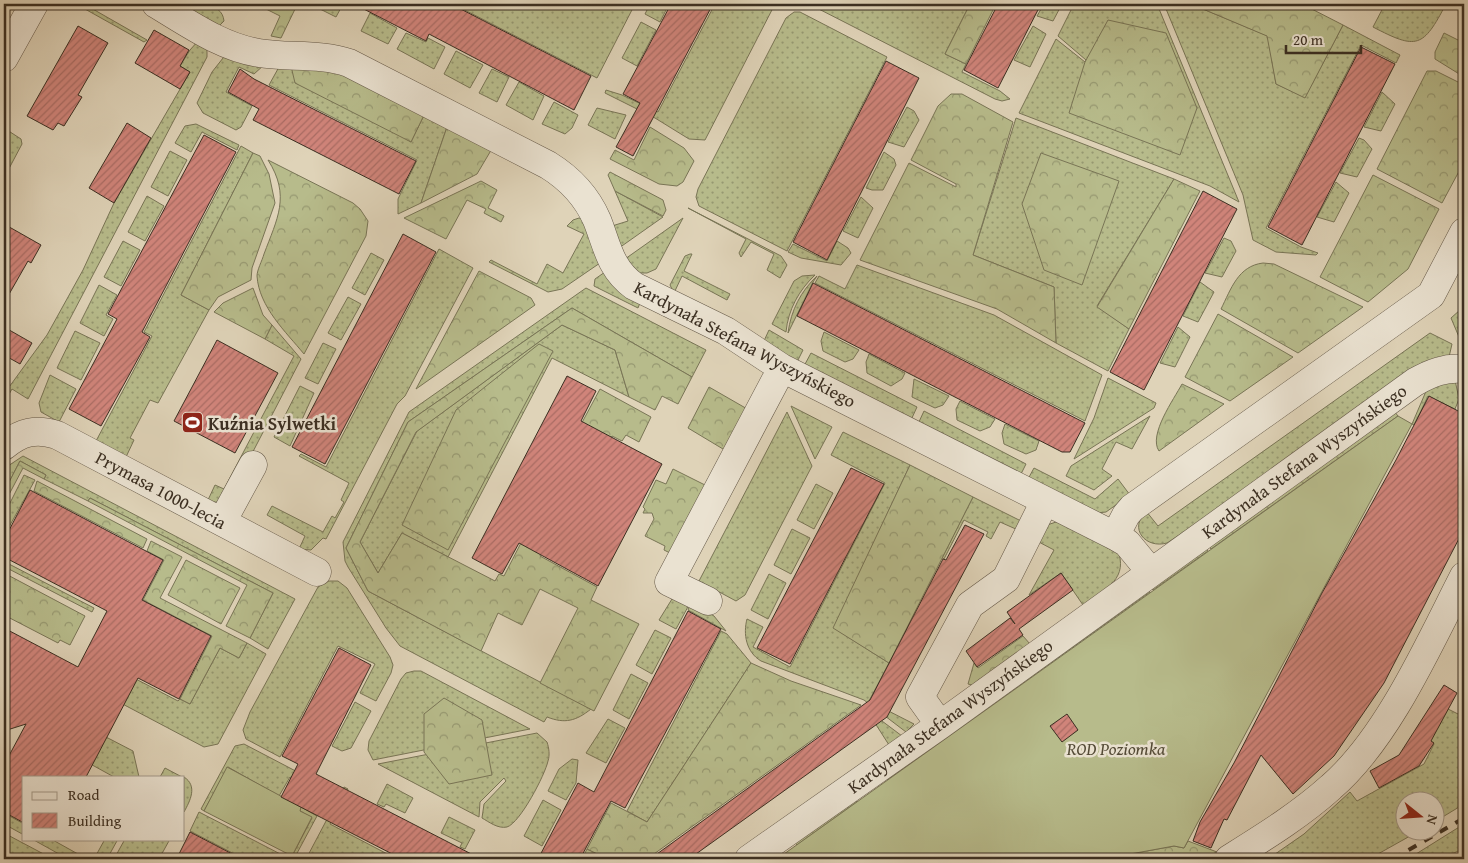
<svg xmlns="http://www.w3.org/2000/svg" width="1468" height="863" font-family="'Gentium Book Plus',serif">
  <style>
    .grass { fill: url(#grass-dots); stroke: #797556 }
    .forest { fill: url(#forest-crowns); stroke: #797556 }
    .garden { fill: #b7bb8b; stroke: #797556 }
    .building { fill: url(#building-hatch); stroke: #3b2f22 }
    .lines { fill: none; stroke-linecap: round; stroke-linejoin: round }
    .minor-casing { stroke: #645848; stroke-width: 29 }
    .minor { stroke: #eae2d1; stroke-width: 28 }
    .rail { stroke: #3b2f22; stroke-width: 4; stroke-dasharray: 9 9; stroke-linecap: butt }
    .labels { text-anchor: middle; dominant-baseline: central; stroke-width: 5; stroke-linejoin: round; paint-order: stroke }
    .street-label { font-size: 18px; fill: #3b2f22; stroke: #eae2d1 }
    .poi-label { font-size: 18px; font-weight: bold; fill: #3b2f22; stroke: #eae2d1; text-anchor: start }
    .park-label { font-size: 18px; font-style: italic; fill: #544b37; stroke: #eae2d1 }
  </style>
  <defs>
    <pattern id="grass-dots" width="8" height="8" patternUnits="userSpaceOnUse" patternTransform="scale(1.25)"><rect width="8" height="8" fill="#b7bb8b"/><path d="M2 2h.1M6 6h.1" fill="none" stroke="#969871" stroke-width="1.8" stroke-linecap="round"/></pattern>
    <pattern id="forest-crowns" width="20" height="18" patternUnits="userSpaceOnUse" patternTransform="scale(1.25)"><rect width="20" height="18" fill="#b7bb8b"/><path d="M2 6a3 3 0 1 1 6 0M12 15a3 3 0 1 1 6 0" fill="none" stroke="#969871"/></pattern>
    <pattern id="building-hatch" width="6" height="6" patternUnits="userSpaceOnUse" patternTransform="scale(1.25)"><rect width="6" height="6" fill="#d0847a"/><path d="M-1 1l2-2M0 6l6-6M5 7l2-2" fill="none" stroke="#aa6c64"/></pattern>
  </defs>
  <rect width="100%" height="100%" fill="#dfd3b8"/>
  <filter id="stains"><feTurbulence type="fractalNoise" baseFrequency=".004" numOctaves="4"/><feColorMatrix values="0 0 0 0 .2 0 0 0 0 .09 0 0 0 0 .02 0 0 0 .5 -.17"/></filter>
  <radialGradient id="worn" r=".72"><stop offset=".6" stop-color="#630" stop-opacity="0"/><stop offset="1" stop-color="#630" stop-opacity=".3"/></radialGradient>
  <path class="grass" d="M76 4H84L147 40 144 42Z
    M178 4C192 4 222 0 224 21L218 27Z
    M310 4H343L336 17Z
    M453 4H635L597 78Z
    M650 4H669L660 22 645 14Z
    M715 4H775L705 140 689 139 655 118 605 93 606 90 622 95 658 112Z
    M809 4H970L945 54 966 64 962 72 1000 91 1010 99 1002 101 995 99Z
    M1044 4H1062L1053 21 1037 16Z
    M1074 4H1157L1239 202 1210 186 1019 113 1056 39 1085 62 1086 60 1058 36Z
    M1164 4H1191L1268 36 1276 84 1305 97 1343 25 1400 55 1396 63 1361 45 1266 228 1301 247 1318 253 1316 255 1276 252 1253 240 1243 195Z
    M1385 4H1446C1423 48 1417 50 1373 27Z
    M794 12H800L887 57 787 251 699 206 696 197 698 189 786 18Z
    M370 13 397 28 388 44 361 31Z
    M641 22 656 30 637 66 622 58Z
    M1033 26 1046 34 1030 67 1014 60Z
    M406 33 426 42 428 38 445 47 434 69 397 49Z
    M198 41 207 45V57L28 399 12 389 4 403V394L47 335 83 270 114 203 190 72 180 66 190 50Z
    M456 51 483 65 470 88 444 74Z
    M227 53 264 65 254 74 239 67 226 92 252 106 241 127 236 130 203 113 197 103 212 72Z
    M291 66 411 142 425 113 448 124 421 203 398 214V199L417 160 269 85 279 67Z
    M492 69 509 77 497 102 479 93Z
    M519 82 544 96 533 120 506 105Z
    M1382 92 1395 104 1381 131 1364 127Z
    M554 102 578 115 572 128 565 134 542 124Z
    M907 107 914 111 919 120 904 147 888 142Z
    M597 108 626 115 615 139 588 125Z
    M1016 118 1174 179 1097 306 1129 329 1108 371 1056 343 1054 287 973 255Z
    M196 124 239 145 237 150 202 132 191 152 175 143 185 126Z
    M4 128 21 139 22 144 4 178Z
    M1359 138 1364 140 1372 149 1357 177 1340 173Z
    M241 146 253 153 181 295 209 310 158 403 150 400 130 438 134 440 126 457 96 441 152 336 144 332Z
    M170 151 187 160 168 196 151 187Z
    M884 152 894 159 896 165 883 190H872L866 188Z
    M1336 182 1349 193 1334 222 1317 217Z
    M615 191 663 217 619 248 612 226 628 221Z
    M147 196 164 206 145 241 128 232Z
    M861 197 873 208 858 238 843 231Z
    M688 208 781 256 787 265 780 278 767 270 774 254 751 242 741 257 739 253 746 239Z
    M579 218 582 219 600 263 562 289 548 292 489 262 491 260 537 284 547 264 563 273 584 234 567 226 573 220Z
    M683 218 656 269 647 273H639L625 259Z
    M1224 238 1231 241 1236 251 1222 277 1205 273Z
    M123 241 140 250 121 286 104 277Z
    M837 241 848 248 851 253 841 265 801 258 788 252 793 244 827 261Z
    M439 249 473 268 405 396 397 404 326 539 323 538 311 550 299 549 305 536 267 515 272 506 323 532 332 516 335 518 344 502 341 500 349 483 299 456 301 454 326 467Z
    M371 253 384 260 365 295 352 288Z
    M690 254H692L684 271 730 294 727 300 682 276 674 293 670 285 685 256Z
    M857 265 994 315 1102 375 1085 421 815 283 819 276 845 289Z
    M605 272 640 303 638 308 594 286 595 279Z
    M815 275C799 290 788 310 786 332L772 324 794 281 802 276Z
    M817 276 813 282 788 333C791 310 801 291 817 276Z
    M1200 282 1214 292 1198 322 1183 316Z
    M99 285 117 295 106 315 113 319 104 336 80 323Z
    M586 288 706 350 692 377 572 308 408 422 346 548 368 591 591 709C576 721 565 724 547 717L544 722 400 646 386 628 348 567 345 561 343 542 409 412Z
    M348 297 361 304 341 340 328 333Z
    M1464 303V329L1459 337 1451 318 1460 310Z
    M272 325 301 359 231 494C222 501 219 505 208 500L215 485 224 489 294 356 265 339Z
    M562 325 615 350 629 397 552 358 448 557 402 533 378 573 360 542 417 431Z
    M1178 327 1190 337 1175 367 1160 363Z
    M769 330 803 350 797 362 763 343Z
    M75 331 100 343 81 380 57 368Z
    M824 332 859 350 853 359 845 362 823 351 821 341Z
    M1430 333 1452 344 1449 357 1167 543C1146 549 1128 529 1146 511L1158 526Z
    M323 343 336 349 318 384 305 378Z
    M811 353 917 407 911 420 804 366Z
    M869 354 905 373 902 379 891 386 867 373 866 362Z
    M50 375 76 389 59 422 41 412 39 403Z
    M1108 378 1156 403 1154 408 1074 459 1094 418Z
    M914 379 949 396 943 405 935 408 912 397Z
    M1455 380 1459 399 1455 409 1428 396 1414 425 1412 424 1427 389Z
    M300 386 314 393 290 446 274 437Z
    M960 401 995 419 990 427 980 431 957 420 956 409Z
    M791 406 832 427 815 459Z
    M924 411 1026 464 1020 476 918 424Z
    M1394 411 1398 416 1211 549 1208 545Z
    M787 412 812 466 745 595 736 601 699 581Z
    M1150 416 1132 449 1116 442 1102 469 1112 476 1094 490 1066 476 1071 466Z
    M1005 424 1039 441 1036 450 1026 454 1004 444 1002 433Z
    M843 432 910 465 834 628 889 663 869 701 914 724 906 732 864 700 761 661C746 652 743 634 747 619L763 627 753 647 790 667 885 483 831 455Z
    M23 456 295 599 268 649 250 638 273 593 90 498 88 501 44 479 46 475 20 461 4 492V461L8 466Z
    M1034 468 1095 499 1118 479 1130 495 1106 512 1097 513 1028 479Z
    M24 475 35 480 4 536V515Z
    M816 484 833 493 814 529 797 520Z
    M973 497 1021 521 1018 530 1000 522 991 539 986 536 988 532 964 520 944 559 942 558Z
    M1056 522 1064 523 1119 554C1127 581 1102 591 1083 605L1061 573 1029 595 1054 550 1035 540 1047 525Z
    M792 529 810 538 791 574 774 565Z
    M1205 547 1208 551 1153 590 1150 585Z
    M7 563 94 608 92 612 5 567Z
    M769 574 786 583 768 619 751 610Z
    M329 581H338L347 588 390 657 393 665 391 673 376 701 360 693 375 664 338 646 280 757 246 739 243 730 250 712 318 587Z
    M1147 588 1150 592 887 780 885 776Z
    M672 599 690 603 676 629 659 620Z
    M691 603 714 616 726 631 688 610Z
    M655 630 671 638 652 674 636 665Z
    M721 631 727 634 751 663 647 822 627 811Z
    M247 643 266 654 218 744 204 747 96 690 109 665 178 701 180 699 190 704 220 648 239 658Z
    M414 671H421L530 729 373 760 368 750 369 741 401 679 406 673Z
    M631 674 648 683 629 719 613 710Z
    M355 702 371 711 351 748 342 751 332 746Z
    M866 709 902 736 889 745Z
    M1448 709 1464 717V804L1436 821V800H1406V830L1419 831 1369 859H1268L1304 834 1350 792 1357 801 1424 764 1434 744 1428 739Z
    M608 719 625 728 606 763 586 753Z
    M79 723 133 751 139 777H114L65 750Z
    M537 733 547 742C549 748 550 755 548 761 545 775 520 823 507 827 498 829 489 822 482 818L484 804 506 781 504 778 480 802 479 817 378 764Z
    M244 744 330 789 326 797 290 777 279 796 228 767 204 811 201 809 235 746Z
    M572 759 578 760 576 783 566 800 548 791 559 769Z
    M165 768 182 777H160Z
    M184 777C198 786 190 801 184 812Z
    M387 784 413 798 405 813 386 804 384 807 377 804Z
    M344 787 348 789 330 824 397 859H306Z
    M854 798 857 802 797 845 793 841Z
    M543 800 561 810 542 846 524 836Z
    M301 807 317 816 295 857 292 856 312 818 300 811Z
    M199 812 290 859H244L190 831Z
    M4 813 24 824V835L4 824Z
    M449 817 475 830 465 849 460 847 462 843 441 833Z
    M1464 824V848L1442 859H1408Z
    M4 833 53 859H4Z
    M32 839H51L87 859H68Z
    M105 839H118L107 859H94Z
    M125 839H170L159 859H114Z
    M587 849 608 859H582Z"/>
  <path class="forest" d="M256 4 297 5 281 38 271 36 280 16Z
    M970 4H996L966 64 945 54Z
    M1191 4H1302L1343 25 1305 98 1276 84 1267 36Z
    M1108 20 1166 33 1197 108 1180 155 1069 113 1085 62Z
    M1444 33 1462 42 1464 39V77L1435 59V52Z
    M291 66 346 74 425 113 411 142 295 83Z
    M1427 71H1436L1464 85V162L1442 203 1377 169Z
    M951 94H962L1013 122 973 255 1054 287 1056 343 997 309 860 260 909 163 956 187V184L911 160 938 106Z
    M448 124 493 147 477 174 421 203Z
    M650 127 684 148 694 161 683 182 677 186 659 184 610 159 615 150 634 160Z
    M253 153 260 156 269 174 275 203 252 268 251 280 218 297 209 310 181 295Z
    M1041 153 1119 181 1082 285 1044 270 1022 204Z
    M268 160 353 203 360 209 368 221 366 236 304 354C286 332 259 307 257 276 257 270 262 261 264 254 277 219 291 196 268 160Z
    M610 172 663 200 666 210 663 216 615 191 608 175Z
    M1373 175 1439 209 1408 269 1368 302 1320 277Z
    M1174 179 1200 191 1129 329 1097 307Z
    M481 181 497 190 488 208 504 216 501 222 484 213 486 209 467 200 446 239 404 218Z
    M1263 263 1274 264 1363 307 1298 353 1221 309C1231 289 1238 266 1263 263Z
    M479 271 531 298 535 305 416 389Z
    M253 288 263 315 272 325 265 339 214 312 223 303Z
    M572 308 692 377 678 404 662 396 655 410 629 397 615 350 562 325 416 432 360 542 378 573 402 533 495 581 499 574 504 576 524 537 544 547 540 556 597 587 591 600 639 624 594 711 540 683 578 608 540 589 522 625 498 613 481 651 368 591 346 548 408 422Z
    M1218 314 1293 357 1230 401 1185 377Z
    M539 344 553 351 448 550 402 525 456 410Z
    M1182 384 1224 404 1159 451C1148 435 1174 399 1182 384Z
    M709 387 749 410 728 452 688 428Z
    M600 389 651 417 639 442 626 435 622 441 612 436 607 444 578 430Z
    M20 461 46 475 44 479 23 468 4 504V492Z
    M910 465 973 497 889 663 833 628Z
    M673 469 709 487 674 555 664 550 665 546 645 536 654 519 652 513H643L645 509 643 507 656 480 666 484Z
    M37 481 147 539 143 548 34 491Z
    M90 498 273 593 250 638 226 626 247 585 88 501Z
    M151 541 182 557 160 598 247 643 239 658 220 648 190 704 180 699 212 636 143 600 164 560 147 551Z
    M186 560 240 588 221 624 168 595Z
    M4 573 85 616 70 645 60 640 58 643 4 615Z
    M1023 636 1030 644 972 685 968 684 974 663 978 668Z
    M751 663 791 681 861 705 647 859H608L587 849 611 803 647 822Z
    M444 698 482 720 492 775 449 784 424 752V714Z
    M1188 841 1217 852 1202 859H1103L1174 846 1184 848Z"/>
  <path class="garden" d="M1398 416 1412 424 1184 848 1174 846 1103 859H777Z
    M227 767 301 807 300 811 312 817 292 856 204 811Z"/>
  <path class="building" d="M354 4H451L591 76 574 110 429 34 426 41Z
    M671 4H713L633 156 616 147 640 103 623 94Z
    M998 4H1041L998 88 964 70Z
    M78 26 108 43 78 95 82 97 64 126 58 123 53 130 27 116Z
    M154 30 189 50 180 66 190 72 180 89 135 63Z
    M1361 47 1395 64 1302 245 1268 227Z
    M886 61 919 78 827 260 793 242Z
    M240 69 254 79 416 161 399 194 253 120 259 109 228 92Z
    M127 123 151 138 114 203 89 188Z
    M204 135 236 152 142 332 150 337 101 426 69 409 117 319 108 314Z
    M1203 191 1237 209 1144 390 1110 372Z
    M4 224 41 245 31 263 28 261 4 303Z
    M403 234 436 252 325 464 292 447Z
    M813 283 1085 423 1070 452H1062L797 316Z
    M4 327 32 343 20 364 4 355Z
    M217 340 278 373 235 453 174 421Z
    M567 376 596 391 581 421 662 464 598 586 519 543 502 574 472 558Z
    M1429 396 1464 414V529L1384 683 1334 756 1293 794 1261 755 1227 820 1224 819 1211 848 1193 841 1200 822 1234 763 1322 593 1396 460Z
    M851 468 884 484 790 664 757 648Z
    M30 490 163 560 142 600 211 636 179 699 138 678 86 777H24V823L4 812V765L26 724 4 731V628L78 667 107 611 4 557V540Z
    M965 525 984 534 887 717 689 859H650L870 700 943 559 946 560Z
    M1061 573 1073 590 1019 629 1023 635 977 667 966 651 1010 618 1015 624 1007 612Z
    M688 611 721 629 625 808 611 801 580 859H538L578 783 594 792Z
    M339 648 371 665 316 774 481 859H402L281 797 298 764 282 756Z
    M1444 685 1457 693 1431 741 1434 743 1419 766 1379 788 1370 771 1399 755Z
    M1067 714 1078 730 1062 742 1050 726Z
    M190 832 242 859H190L179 854Z"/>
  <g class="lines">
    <defs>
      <path id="minor" d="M156 4C188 23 221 47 259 53 289 58 320 53 349 63L548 165C569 178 587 197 597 220 607 245 610 269 634 286L726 331 782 368 1115 536 1127 543 1150 571
        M4 58 34 4
        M4 446C21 432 36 428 57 435L317 572
        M222 522 253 465
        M1115 536 1126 515 1132 508 1431 295 1464 232
        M708 601 669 582 782 368
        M940 725 920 697 970 605 1006 579 1045 501
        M749 859 940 725 1415 382C1431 373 1446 367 1464 369
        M1229 859C1264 837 1300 815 1331 787 1388 738 1430 642 1464 576"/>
    </defs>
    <use href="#minor" class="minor-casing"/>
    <use href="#minor" class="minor"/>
    <path class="rail" d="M1393 859 1464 818"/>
  </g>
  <defs>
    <symbol id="stadium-square" viewBox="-11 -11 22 22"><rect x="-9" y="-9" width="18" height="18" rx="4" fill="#8f2418" stroke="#eae2d1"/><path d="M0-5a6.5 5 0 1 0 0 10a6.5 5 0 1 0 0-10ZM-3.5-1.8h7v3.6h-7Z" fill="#fff"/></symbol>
  </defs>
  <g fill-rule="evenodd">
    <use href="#stadium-square" x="180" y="410" width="25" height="25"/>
  </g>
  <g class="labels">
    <g class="street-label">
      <text transform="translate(745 344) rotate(28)">Kardynała Stefana Wyszyńskiego</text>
      <text transform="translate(1304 461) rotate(-36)">Kardynała Stefana Wyszyńskiego</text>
      <text transform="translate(161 490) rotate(28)">Prymasa 1000-lecia</text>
      <text transform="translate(950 716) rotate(-36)">Kardynała Stefana Wyszyńskiego</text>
    </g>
    <g class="poi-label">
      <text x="208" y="423">Kuźnia Sylwetki</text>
    </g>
    <g class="park-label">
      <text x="1116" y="748">ROD Poziomka</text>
    </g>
  </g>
  <rect width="1468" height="863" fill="none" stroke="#dfd3b8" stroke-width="20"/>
  <rect x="5" y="5" width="1458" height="853" fill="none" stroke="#3b2f22" stroke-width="2.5"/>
  <rect x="10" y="10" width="1448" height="843" fill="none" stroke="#3b2f22"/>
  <rect x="22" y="776" width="162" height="65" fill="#eae2d1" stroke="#a49a8b"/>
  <rect x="32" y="792" width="25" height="8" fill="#eae2d1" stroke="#a49a8b"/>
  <text x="68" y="800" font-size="15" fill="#3b2f22">Road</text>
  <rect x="32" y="813" width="25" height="15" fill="url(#building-hatch)" stroke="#a49a8b"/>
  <text x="68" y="826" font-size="15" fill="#3b2f22">Building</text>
  <g transform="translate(1420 816) rotate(107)"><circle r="24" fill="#eae2d1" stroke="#a49a8b"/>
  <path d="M0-4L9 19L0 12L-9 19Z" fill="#8f2418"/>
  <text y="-8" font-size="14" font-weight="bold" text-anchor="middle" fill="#3b2f22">N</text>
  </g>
  <path d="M1286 45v8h75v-8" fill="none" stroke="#3b2f22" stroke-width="2.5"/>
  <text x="1293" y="45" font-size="15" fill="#3b2f22" stroke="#eae2d1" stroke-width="4" paint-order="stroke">20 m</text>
  <rect width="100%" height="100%" filter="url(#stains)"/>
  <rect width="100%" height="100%" fill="url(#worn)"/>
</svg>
